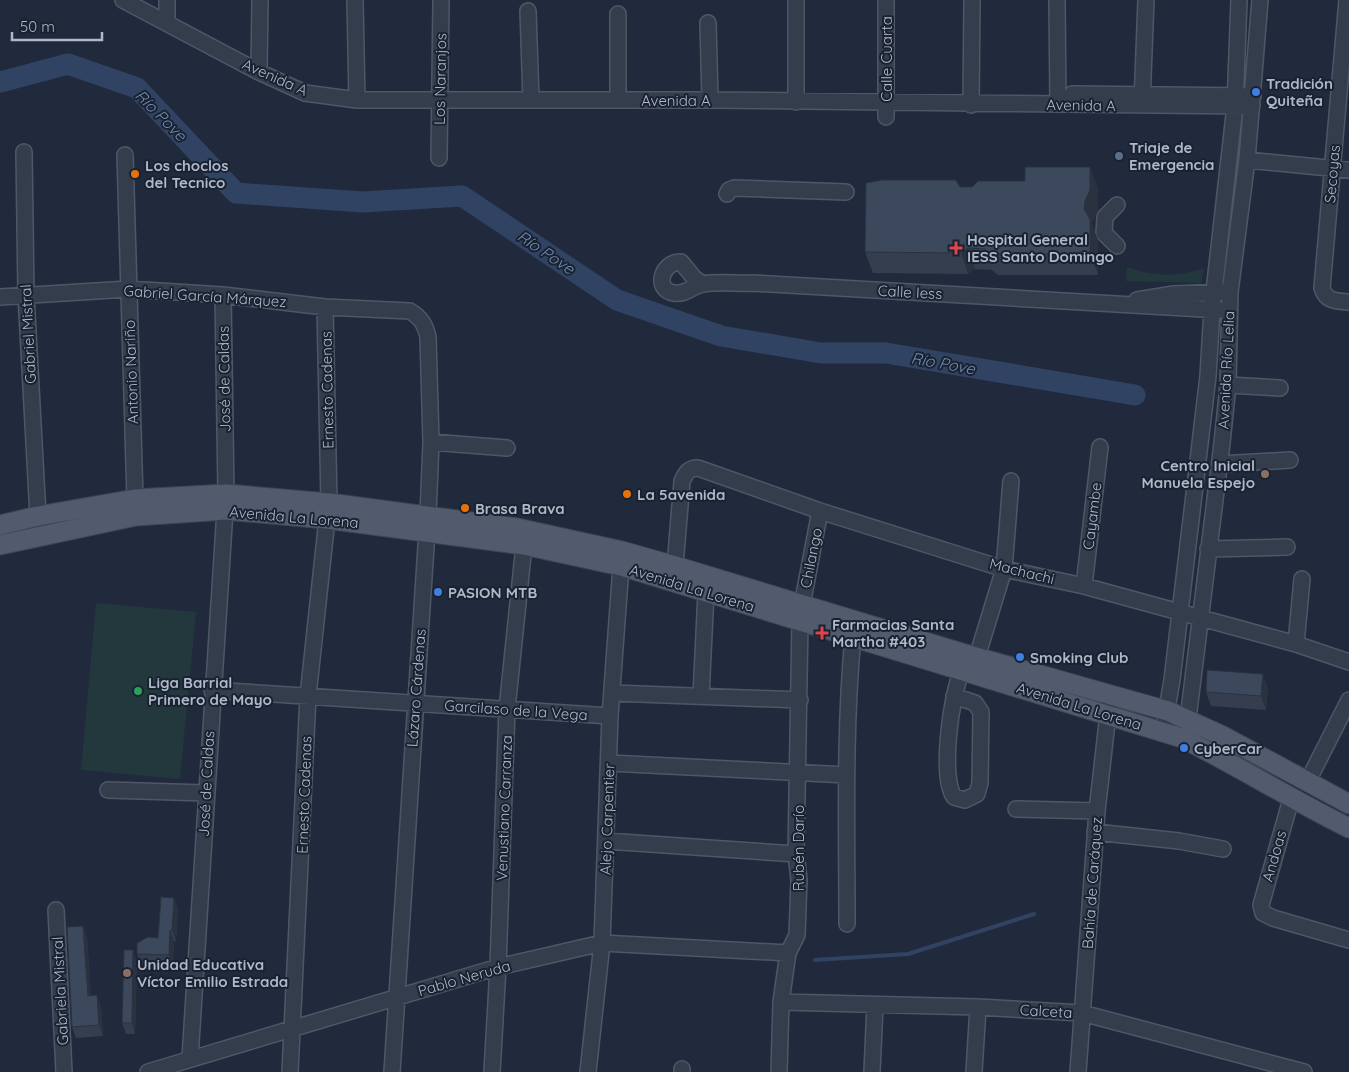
<svg xmlns="http://www.w3.org/2000/svg" width="1349" height="1072" font-family="Quicksand,sans-serif">
  <style>
    .green { fill: #22383d }
    .lines { fill: none; stroke-linecap: round; stroke-linejoin: round }
    .stream { stroke: #314363; stroke-width: 4 }
    .river { stroke: #314363; stroke-width: 21 }
    .minor-casing { stroke: #4f5767; stroke-width: 18 }
    .major-casing { stroke: #3d4655; stroke-width: 21 }
    .minor { stroke: #343d4c; stroke-width: 15 }
    .major { stroke: #525b6d; stroke-width: 19 }
    .wall { fill: #343e4f }
    .shaded-wall { fill: #2a3240 }
    .building { fill: #3c485c; stroke: #2a3240 }
    .shop-dot { fill: #3f7fe0; stroke: #192231; stroke-width: 2 }
    .service-dot { fill: #5c6f8a; stroke: #192231; stroke-width: 2 }
    .food-dot { fill: #e8710a; stroke: #192231; stroke-width: 2 }
    .health-dot { fill: #e0444e; stroke: #192231; stroke-width: 2 }
    .education-dot { fill: #8d6e63; stroke: #192231; stroke-width: 2 }
    .leisure-dot { fill: #2e9e5b; stroke: #192231; stroke-width: 2 }
    .labels { text-anchor: middle; dominant-baseline: central; stroke-width: 4; stroke-linejoin: round; paint-order: stroke }
    .street-label { font-size: 15px; fill: #afb7c8; stroke: #192231 }
    .poi-label { font-size: 15px; font-weight: bold; fill: #afb7c8; stroke: #192231; text-anchor: start }
    .water-label { font-size: 16px; font-style: italic; fill: #748cb3; stroke: #192231 }
  </style>
  <rect width="100%" height="100%" fill="#202a3c"/>
  <path class="green" d="M1127 267C1154 277 1177 277 1204 268L1201 283 1126 281Z
    M96 603 196 612 180 779 81 770Z"/>
  <g class="lines">
    <path class="stream" d="M815 960 908 954 1034 914"/>
    <path class="river" d="M0 82 68 64 137 88 236 193 362 202 462 196 617 300 721 336 821 353H886L1135 395"/>
    <defs>
      <path id="minor" d="M123 0 259 72 305 93 357 100H710L1252 106
        M355 0 357 100
        M796 0V102
        M1057 0 1058 104
        M1347 0 1322 288C1326 302 1337 301 1349 302
        M528 11 531 100
        M618 14V100
        M167 22V0
        M708 23 710 100
        M259 72 260 0
        M1072 94 1253 96
        M1142 103 1146 0
        M971 105 972 0
        M886 117V0
        M24 152 26 295 38 516
        M125 155 135 499
        M439 158 441 0
        M1247 160 1349 170
        M727 194 729 190 734 188 846 192
        M1117 246 1104 233 1105 217 1117 205
        M703 284 695 279 681 262C662 261 653 290 674 293 686 295 692 286 703 284 718 281 738 284 753 283L1220 310
        M223 295 226 494
        M0 297 128 289 223 295 325 307 410 311C421 318 425 324 428 337L431 442 428 515 392 1072
        M1137 300 1174 294 1224 292
        M325 307 329 503
        M1228 385 1280 388
        M431 442 507 448
        M1220 464 1290 460
        M1208 549 1287 547
        M675 566 682 481C686 473 688 468 698 468L820 511 1004 569 1084 586 1296 644 1349 662
        M1084 586 1100 447
        M802 605 820 511
        M1296 644 1302 579
        M977 657 1004 569 1011 481
        M212 690 610 716
        M613 693 800 700
        M701 696 706 592
        M954 696 975 703 981 712 980 783 977 794 965 800 954 797C940 776 951 694 962 671
        M1185 729 1188 719 1222 443 1228 385 1230 292 1247 160 1260 0
        M1163 732 1172 680 1208 376 1212 309 1235 106 1239 0
        M609 763 847 775
        M1308 781 1349 700
        M108 790 206 793
        M1291 799 1261 905 1263 913 1273 918 1349 940
        M1016 809 1097 811
        M1095 832 1179 841 1223 849
        M606 841 796 854
        M56 910 64 1072
        M847 924C847 828 844 732 853 637
        M781 1002 978 1007 1082 1013 1304 1072
        M190 1058 225 510
        M148 1072 498 967 602 943 788 953
        M290 1072 308 696 327 519
        M492 1072 498 967 507 709 524 545
        M588 1072 602 943 610 716 621 566
        M682 1072V1069
        M779 1072 781 1002 788 953 797 935 799 880 796 854 800 621
        M872 1072 875 1005
        M974 1072 978 1007
        M1078 1072 1097 811 1109 705"/>
      <path id="major" d="M0 525 38 516 135 499 226 494 329 503 517 528 622 551 675 566 962 653 1168 711 1223 736 1349 804
        M0 545 136 516 225 510 327 519 524 545 621 566 1182 738C1238 766 1292 800 1349 828"/>
    </defs>
    <use href="#minor" class="minor-casing"/>
    <use href="#major" class="major-casing"/>
    <use href="#minor" class="minor"/>
    <use href="#major" class="major"/>
  </g>
  <path class="wall" d="M960 187 1098 188V211L1092 222V225L1098 240V275H998L992 270 975 269 968 274 873 273 865 252Z
    M1268 688 1266 710 1211 706 1206 692Z
    M174 898 178 909 176 941H174L173 965 141 964 137 954 158 938Z
    M83 926 87 937 91 996 101 1006 103 1036 76 1038 72 1027Z
    M137 961 135 1034H126L122 1023Z"/>
  <path class="shaded-wall" d="M1090 167 1098 188V211L1092 222V225L1098 240V275L1090 254 1084 209 1085 201Z
    M968 248 975 269 968 274 961 253Z
    M1263 674 1268 688 1266 710 1261 696Z
    M174 898 178 909 176 941 172 930Z
    M83 926 87 937 92 1007 88 996Z
    M170 930 174 941 173 965 169 955Z
    M133 950 137 961 135 1034 132 1023Z
    M97 995 101 1006 103 1036 99 1025Z"/>
  <path class="building" d="M1025 167H1090V190L1085 201 1084 209 1090 219V254H990L985 249 968 248 961 253 865 252 866 183 882 180H956L960 187H972L978 181H1025Z
    M1207 670 1263 674 1261 696 1206 692Z
    M161 897 174 898 172 930H170L169 955 137 954V943L148 937 158 938Z
    M83 926 88 996 97 995 99 1025 72 1027 67 927Z
    M124 950H133L132 1023H122Z"/>
  <g class="shop-dot">
    <circle cx="1256" cy="92" r="5"/>
    <circle cx="438" cy="592" r="5"/>
    <circle cx="1020" cy="657" r="5"/>
    <circle cx="1184" cy="748" r="5"/>
  </g>
  <circle class="service-dot" cx="1119" cy="156" r="5"/>
  <g class="food-dot">
    <circle cx="135" cy="174" r="5"/>
    <circle cx="627" cy="494" r="5"/>
    <circle cx="465" cy="508" r="5"/>
  </g>
  <g class="health-dot">
    <path d="M953.5 240.5h5v5h5v5h-5v5h-5v-5h-5v-5h5z"/>
    <path d="M819.5 625.5h5v5h5v5h-5v5h-5v-5h-5v-5h5z"/>
  </g>
  <g class="education-dot">
    <circle cx="1265" cy="474" r="5"/>
    <circle cx="127" cy="973" r="5"/>
  </g>
  <circle class="leisure-dot" cx="138" cy="691" r="5"/>
  <g class="labels">
    <g class="street-label">
      <text transform="translate(886 59) rotate(-90)">Calle Cuarta</text>
      <text transform="translate(275 77) rotate(24)">Avenida A</text>
      <text transform="translate(440 79) rotate(-89)">Los Naranjos</text>
      <text x="676" y="100">Avenida A</text>
      <text transform="translate(1081 105) rotate(1)">Avenida A</text>
      <text transform="translate(1332 174) rotate(-85)">Secoyas</text>
      <text transform="translate(910 292) rotate(3)">Calle Iess</text>
      <text transform="translate(205 296) rotate(4)">Gabriel García Márquez</text>
      <text transform="translate(28 334) rotate(-93)">Gabriel Mistral</text>
      <text transform="translate(1226 370) rotate(-87)">Avenida Río Lelia</text>
      <text transform="translate(131 372) rotate(-92)">Antonio Nariño</text>
      <text transform="translate(224 379) rotate(-91)">José de Caldas</text>
      <text transform="translate(327 390) rotate(-91)">Ernesto Cadenas</text>
      <text transform="translate(1092 516) rotate(-83)">Cayambe</text>
      <text transform="translate(294 517) rotate(5)">Avenida La Lorena</text>
      <text transform="translate(811 558) rotate(-79)">Chilango</text>
      <text transform="translate(1022 571) rotate(14)">Machachi</text>
      <text transform="translate(692 588) rotate(17)">Avenida La Lorena</text>
      <text transform="translate(416 688) rotate(-86)">Lázaro Cárdenas</text>
      <text transform="translate(1079 706) rotate(17)">Avenida La Lorena</text>
      <text transform="translate(516 710) rotate(4)">Garcilaso de la Vega</text>
      <text transform="translate(206 784) rotate(-87)">José de Caldas</text>
      <text transform="translate(304 795) rotate(-88)">Ernesto Cadenas</text>
      <text transform="translate(504 808) rotate(-88)">Venustiano Carranza</text>
      <text transform="translate(607 819) rotate(-88)">Alejo Carpentier</text>
      <text transform="translate(798 848) rotate(-90)">Rubén Darío</text>
      <text transform="translate(1274 856) rotate(-74)">Andoas</text>
      <text transform="translate(1092 883) rotate(-86)">Bahía de Caráquez</text>
      <text transform="translate(464 978) rotate(-16)">Pablo Neruda</text>
      <text transform="translate(60 991) rotate(-93)">Gabriela Mistral</text>
      <text transform="translate(1046 1011) rotate(3)">Calceta</text>
    </g>
    <g class="poi-label">
      <text x="1266" y="83">Tradición<tspan x="1266" dy="17">Quiteña</tspan></text>
      <text x="1129" y="147">Triaje de<tspan x="1129" dy="17">Emergencia</tspan></text>
      <text x="145" y="165">Los choclos<tspan x="145" dy="17">del Tecnico</tspan></text>
      <text x="967" y="239">Hospital General<tspan x="967" dy="17">IESS Santo Domingo</tspan></text>
      <text x="1255" y="465" text-anchor="end">Centro Inicial<tspan x="1255" dy="17">Manuela Espejo</tspan></text>
      <text x="637" y="494">La 5avenida</text>
      <text x="475" y="508">Brasa Brava</text>
      <text x="448" y="592">PASION MTB</text>
      <text x="832" y="624">Farmacias Santa<tspan x="832" dy="17">Martha #403</tspan></text>
      <text x="1030" y="657">Smoking Club</text>
      <text x="148" y="682">Liga Barrial<tspan x="148" dy="17">Primero de Mayo</tspan></text>
      <text x="1194" y="748">CyberCar</text>
      <text x="137" y="964">Unidad Educativa<tspan x="137" dy="17">Víctor Emilio Estrada</tspan></text>
    </g>
    <g class="water-label">
      <text transform="translate(161 115) rotate(45)">Río Pove</text>
      <text transform="translate(546 252) rotate(34)">Río Pove</text>
      <text transform="translate(943 363) rotate(10)">Río Pove</text>
    </g>
  </g>
  <path d="M12 32v8h90v-8" fill="none" stroke="#afb7c8" stroke-width="2.5"/>
  <text x="20" y="32" font-size="15" fill="#afb7c8" stroke="#192231" stroke-width="4" paint-order="stroke">50 m</text>
</svg>
